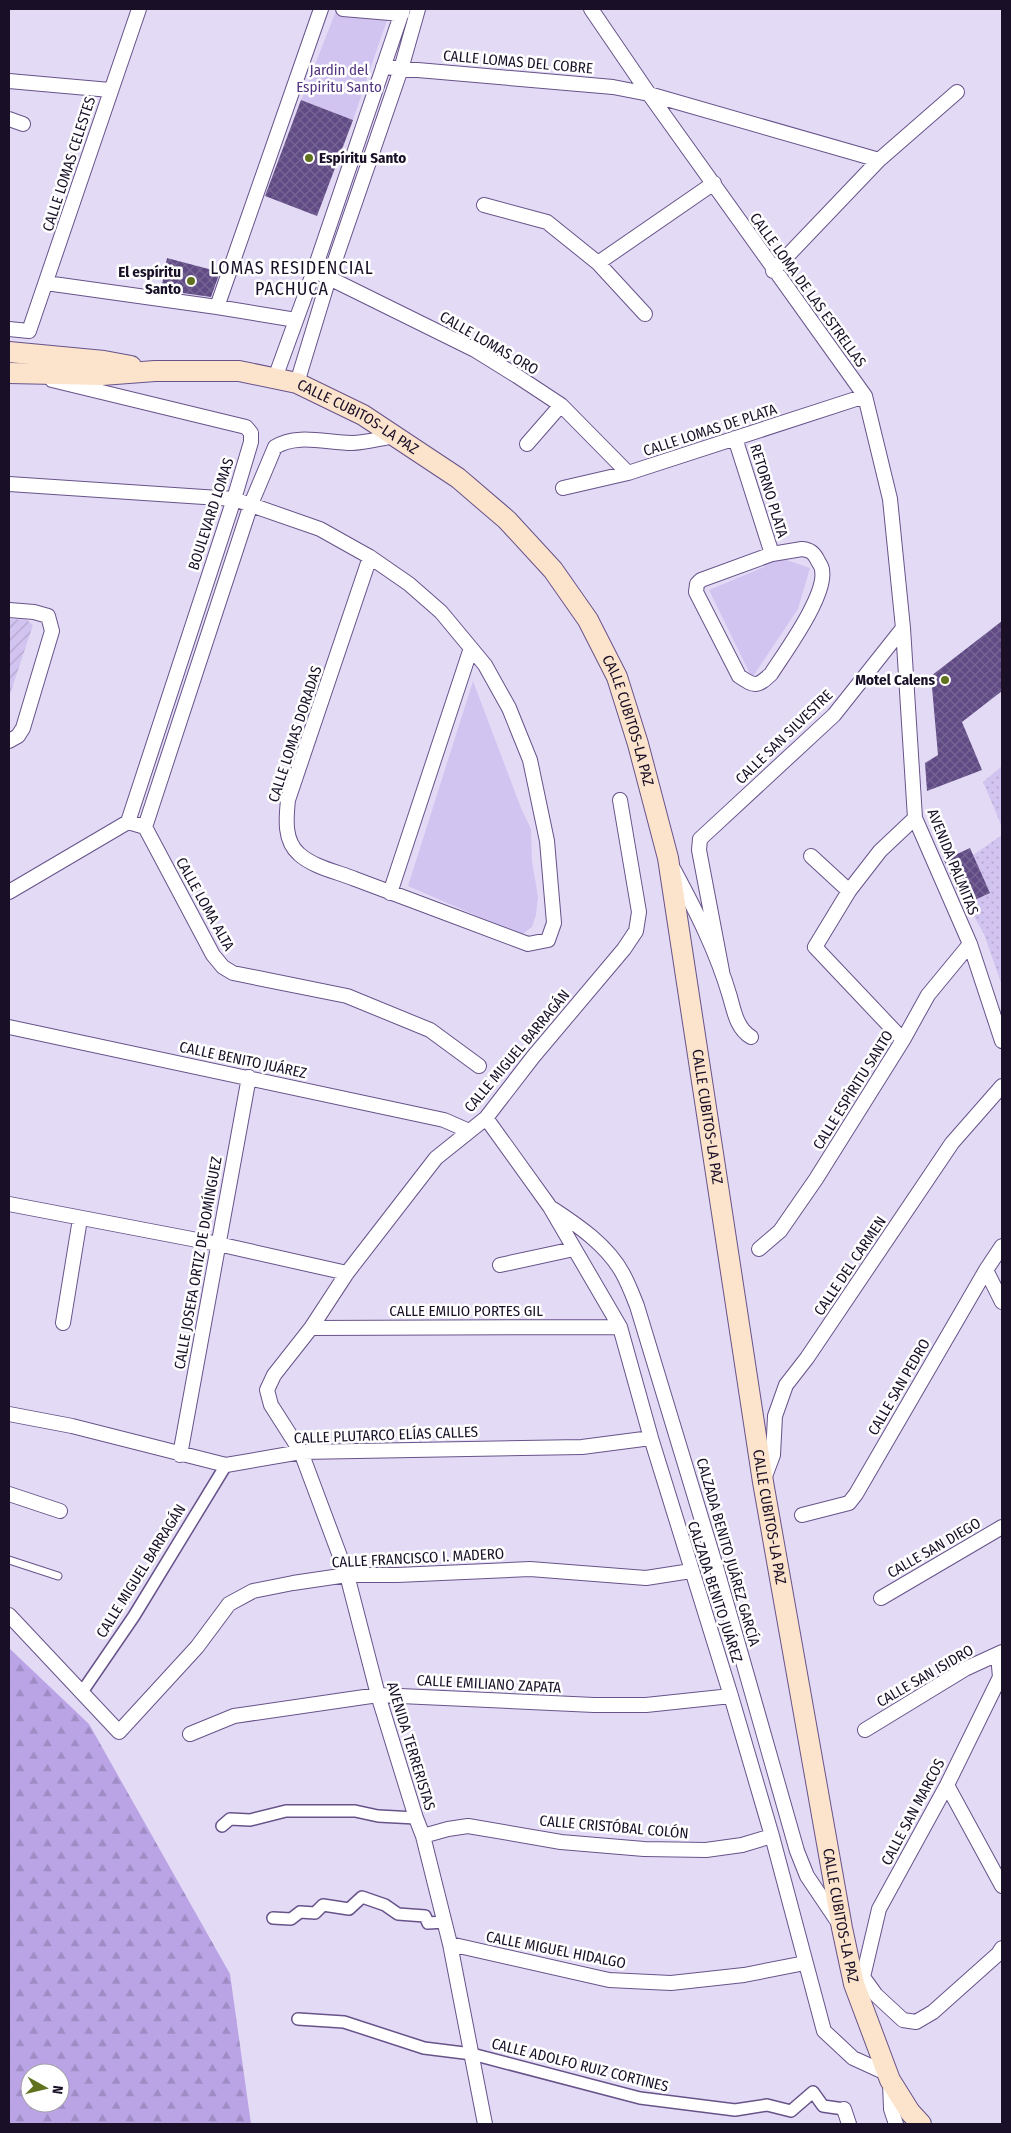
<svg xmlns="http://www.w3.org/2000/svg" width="1011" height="2133" font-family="'Fira Sans Condensed',sans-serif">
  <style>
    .grass { fill: url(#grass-dots) }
    .forest { fill: url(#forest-firs); fill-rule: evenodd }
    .park { fill: #d2c4f0 }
    .garden { fill: url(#garden-furrows) }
    .building { fill: url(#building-cross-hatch) }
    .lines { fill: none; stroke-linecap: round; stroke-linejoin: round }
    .service-casing { stroke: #67538a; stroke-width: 9 }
    .pedestrian-casing { stroke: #67538a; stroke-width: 14 }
    .minor-casing { stroke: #67538a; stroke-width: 16 }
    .secondary-casing { stroke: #67538a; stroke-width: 22 }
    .service { stroke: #fff; stroke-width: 7 }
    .pedestrian { stroke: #fff; stroke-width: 11 }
    .minor { stroke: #fff; stroke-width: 14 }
    .secondary { stroke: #fce3cc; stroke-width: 20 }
    .poi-dot { fill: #61721f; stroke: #fff; stroke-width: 2 }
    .labels { text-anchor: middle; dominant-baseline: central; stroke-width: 5; stroke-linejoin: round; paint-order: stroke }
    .street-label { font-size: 15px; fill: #191027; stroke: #fff }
    .park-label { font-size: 15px; fill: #533480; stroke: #fff }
    .poi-label { font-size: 15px; font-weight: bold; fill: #191027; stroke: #fff; text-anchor: end }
    .quarter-label { font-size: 18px; letter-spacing: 1px; fill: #191027; stroke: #fff }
  </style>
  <defs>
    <pattern id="grass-dots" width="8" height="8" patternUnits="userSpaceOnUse" patternTransform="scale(1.25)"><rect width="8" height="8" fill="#d2c4f0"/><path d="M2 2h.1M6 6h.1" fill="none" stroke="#b4a7ce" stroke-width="1.8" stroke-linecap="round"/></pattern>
    <pattern id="forest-firs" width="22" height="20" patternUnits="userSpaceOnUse" patternTransform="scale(1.25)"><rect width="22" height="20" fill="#baa4e5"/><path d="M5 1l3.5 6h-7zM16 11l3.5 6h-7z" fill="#9f8cc4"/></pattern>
    <pattern id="garden-furrows" width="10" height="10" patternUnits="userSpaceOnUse" patternTransform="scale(1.25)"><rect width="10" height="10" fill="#d2c4f0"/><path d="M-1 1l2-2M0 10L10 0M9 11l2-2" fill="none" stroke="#b4a7ce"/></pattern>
    <pattern id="building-cross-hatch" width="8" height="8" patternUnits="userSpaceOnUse" patternTransform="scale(1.25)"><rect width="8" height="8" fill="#614b85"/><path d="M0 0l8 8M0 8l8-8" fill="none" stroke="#776693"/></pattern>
  </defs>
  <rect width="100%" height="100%" fill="#e3dbf5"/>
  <path class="grass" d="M1002 766V827L983 782Z
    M1002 835V983H1001L984 934 967 904 990 893 973 855Z"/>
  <path class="forest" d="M9 1648 89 1724 230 1974 251 2124H9ZM30 2073H60V2103H30Z"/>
  <path class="park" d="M336 11 388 17 353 120 301 100Z
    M775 556 810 568 798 609 752 678 709 590 764 567Z
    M473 681 521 808 531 829 532 861 538 897 536 915 532 927 521 935 408 886Z"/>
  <path class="garden" d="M9 619 27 620 33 625 9 697Z"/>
  <path class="building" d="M301 100 353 120 317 216 265 196Z
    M167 258 220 272 211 297 161 290Z
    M1002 621V691L962 722 982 770 927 791 925 763 938 755 931 676Z
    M970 848 990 893 964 905 944 860Z"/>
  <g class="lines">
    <defs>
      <path id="service" d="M9 1560 58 1576"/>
      <path id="pedestrian" d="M82 1692 134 1616 226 1465
        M222 1826 230 1819 250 1820 286 1811H355L378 1816 416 1818
        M273 1918 291 1919 300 1912 315 1913 323 1905 349 1909 362 1897 385 1905 398 1914 425 1916 428 1923 445 1922
        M298 2019 344 2022 424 2048 472 2054 640 2098 735 2110 767 2105 791 2111 813 2092 823 2106 844 2109"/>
      <path id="minor" d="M343 9 402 14
        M591 9 649 94 865 396 890 499 903 628 915 818 970 944 1002 1041
        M383 67 613 87 649 94 879 160
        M9 81 110 90
        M9 119 23 124
        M484 205 547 222 598 263 645 314
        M598 263 714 183
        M773 271 879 160 957 92
        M321 274 475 350 517 376 561 405 628 473
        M46 283 217 307 296 320
        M217 307 321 9
        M9 329 29 331 139 9
        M275 378 314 271 403 9
        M52 380 246 427 251 433V442L234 499 128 822
        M297 383 329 278 401 69 418 9
        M735 438 772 554
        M527 444 561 405
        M9 484 234 499 320 529 370 557 409 584 441 612 485 665 509 708 530 760 547 841 554 923 548 940 528 944C470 922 413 901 355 879 338 872 313 867 299 854 284 841 286 819 288 800L370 557
        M563 488 628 473 865 396
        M802 549C810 550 813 552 817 559 818 562 822 566 822 570 827 595 785 652 771 674 757 687 755 687 739 676L696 592 697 584 701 580 772 554Z
        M9 610 34 612 48 616 52 631 23 728 18 736 9 741
        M145 827 251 504 275 447C297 433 327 443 352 443 366 443 381 438 395 436
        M811 856 849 891
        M674 870C696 911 717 952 730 997 734 1011 737 1029 751 1037
        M9 892 128 822 145 827 213 955 223 967 233 973 347 996 430 1030 479 1066
        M390 893 471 648
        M722 971 699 850 700 839 834 715 903 628
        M9 1027 444 1120 469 1131
        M903 1040 815 947 849 891 880 851 915 818
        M486 1118 550 1207 620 1327 651 1438 731 1696 772 1836 824 2031 853 2058 888 2074
        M9 1204 218 1244 347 1273
        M553 1209C579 1226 608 1246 623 1274 629 1285 633 1296 637 1306L717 1570 797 1851 807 1876 838 1922
        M759 1249 780 1231 816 1179 903 1040 928 995 970 944
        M500 1265 574 1249
        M986 1270 1002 1302
        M63 1323 80 1219
        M311 1328 620 1327
        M9 1414 72 1426 226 1465 301 1452 582 1447 651 1438
        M180 1455 249 1077
        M764 1479 773 1455 775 1416 786 1385 807 1358 952 1143 1002 1086
        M9 1494 60 1511
        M802 1515 849 1503 856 1494 986 1270 1002 1246
        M881 1598 1002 1527
        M9 1615 119 1732 197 1647 229 1604 253 1591 293 1583 347 1575H397L530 1569 646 1578 691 1571
        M865 1730 965 1669 1002 1652
        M190 1734 234 1716 378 1695 594 1705H646L731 1696
        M947 1785 1002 1886
        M423 1836 448 1829 468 1826 561 1842 644 1849 706 1850 742 1845 772 1836
        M450 1944 609 1980 671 1983 744 1975 805 1963
        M863 1977 876 1995 903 2020 916 2022 933 2012 998 1954 1002 1948
        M854 1984 863 1977 879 1909 947 1785 1000 1677 998 1655
        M890 2083 891 2109 896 2124
        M844 2109 849 2124
        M485 2124 450 1944 423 1836 416 1818 378 1695 347 1575 301 1452 271 1405 267 1390 274 1375 311 1328 347 1273 436 1158 486 1118 533 1057 624 949 636 931 639 912 620 800"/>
      <g id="secondary">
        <path d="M9 352 104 361 131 366"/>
        <path id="s1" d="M9 373 102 375 155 371H239L297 383 363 415 458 478 507 520 553 570 588 620 617 677 638 744 668 858 763 1482 842 1928 854 1984 890 2080 910 2112 921 2124"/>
      </g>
    </defs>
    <use href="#service" class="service-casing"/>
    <use href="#pedestrian" class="pedestrian-casing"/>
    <use href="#minor" class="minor-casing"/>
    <use href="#secondary" class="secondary-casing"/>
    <use href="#service" class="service"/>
    <use href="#pedestrian" class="pedestrian"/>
    <use href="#minor" class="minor"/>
    <use href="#secondary" class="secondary"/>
  </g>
  <g class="poi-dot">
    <circle cx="309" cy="158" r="5"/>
    <circle cx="191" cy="281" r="5"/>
    <circle cx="945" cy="680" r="5"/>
  </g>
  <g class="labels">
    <g class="street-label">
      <text transform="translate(518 62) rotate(5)">CALLE LOMAS DEL COBRE</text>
      <text transform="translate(69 164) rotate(-72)">CALLE LOMAS CELESTES</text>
      <text transform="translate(808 290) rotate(54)">CALLE LOMA DE LAS ESTRELLAS</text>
      <text transform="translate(489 343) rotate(30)">CALLE LOMAS ORO</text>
      <text stroke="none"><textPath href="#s1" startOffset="359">CALLE CUBITOS-LA PAZ</textPath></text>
      <text transform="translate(710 430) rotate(-18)">CALLE LOMAS DE PLATA</text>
      <text transform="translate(769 491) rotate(73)">RETORNO PLATA</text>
      <text transform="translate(211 514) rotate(-72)">BOULEVARD LOMAS</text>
      <text stroke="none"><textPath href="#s1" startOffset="779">CALLE CUBITOS-LA PAZ</textPath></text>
      <text transform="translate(295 734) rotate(-72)">CALLE LOMAS DORADAS</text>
      <text transform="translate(784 737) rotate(-44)">CALLE SAN SILVESTRE</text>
      <text transform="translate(953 862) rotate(68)">AVENIDA PALMITAS</text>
      <text transform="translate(205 904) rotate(61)">CALLE LOMA ALTA</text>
      <text transform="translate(517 1051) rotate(-50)">CALLE MIGUEL BARRAGÁN</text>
      <text transform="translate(243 1060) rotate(12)">CALLE BENITO JUÁREZ</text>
      <text transform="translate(853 1090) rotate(-58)">CALLE ESPÍRITU SANTO</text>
      <text stroke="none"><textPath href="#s1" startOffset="1184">CALLE CUBITOS-LA PAZ</textPath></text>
      <text transform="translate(198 1263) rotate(-80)">CALLE JOSEFA ORTIZ DE DOMÍNGUEZ</text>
      <text transform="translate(850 1266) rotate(-56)">CALLE DEL CARMEN</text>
      <text x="466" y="1311">CALLE EMILIO PORTES GIL</text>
      <text transform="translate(899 1387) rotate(-60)">CALLE SAN PEDRO</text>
      <text transform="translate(386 1435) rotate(-2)">CALLE PLUTARCO ELÍAS CALLES</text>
      <text stroke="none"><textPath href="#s1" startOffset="1589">CALLE CUBITOS-LA PAZ</textPath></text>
      <text transform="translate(934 1548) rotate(-30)">CALLE SAN DIEGO</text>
      <text transform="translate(728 1552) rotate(74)">CALZADA BENITO JUÁREZ GARCÍA</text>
      <text transform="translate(418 1558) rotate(-3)">CALLE FRANCISCO I. MADERO</text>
      <text transform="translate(141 1571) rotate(-58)">CALLE MIGUEL BARRAGÁN</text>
      <text transform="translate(715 1592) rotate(72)">CALZADA BENITO JUÁREZ</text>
      <text transform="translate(925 1676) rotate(-30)">CALLE SAN ISIDRO</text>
      <text transform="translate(489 1684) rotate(3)">CALLE EMILIANO ZAPATA</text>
      <text transform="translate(411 1746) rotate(73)">AVENIDA TERRERISTAS</text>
      <text transform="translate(913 1812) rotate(-62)">CALLE SAN MARCOS</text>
      <text transform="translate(614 1827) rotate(5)">CALLE CRISTÓBAL COLÓN</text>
      <text stroke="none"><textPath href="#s1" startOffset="1994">CALLE CUBITOS-LA PAZ</textPath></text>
      <text transform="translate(556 1950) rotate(11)">CALLE MIGUEL HIDALGO</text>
      <text transform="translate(580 2065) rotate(14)">CALLE ADOLFO RUIZ CORTINES</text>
    </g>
    <g class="park-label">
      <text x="339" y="70">Jardin del<tspan x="339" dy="17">Espiritu Santo</tspan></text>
    </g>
    <g class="poi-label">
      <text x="319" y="158" text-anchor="start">Espíritu Santo</text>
      <text x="181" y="272">El espíritu<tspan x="181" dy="17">Santo</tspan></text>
      <text x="935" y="680">Motel Calens</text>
    </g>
    <g class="quarter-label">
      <text x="292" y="268">LOMAS RESIDENCIAL<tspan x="292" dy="21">PACHUCA</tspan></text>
    </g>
  </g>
  <rect width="1011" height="2133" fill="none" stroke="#191027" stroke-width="20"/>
  <g transform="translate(45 2088) rotate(98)"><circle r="24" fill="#ffffff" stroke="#a39fa9"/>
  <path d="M0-4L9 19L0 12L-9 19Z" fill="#61721f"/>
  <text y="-8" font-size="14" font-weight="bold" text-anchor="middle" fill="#191027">N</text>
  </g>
</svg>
